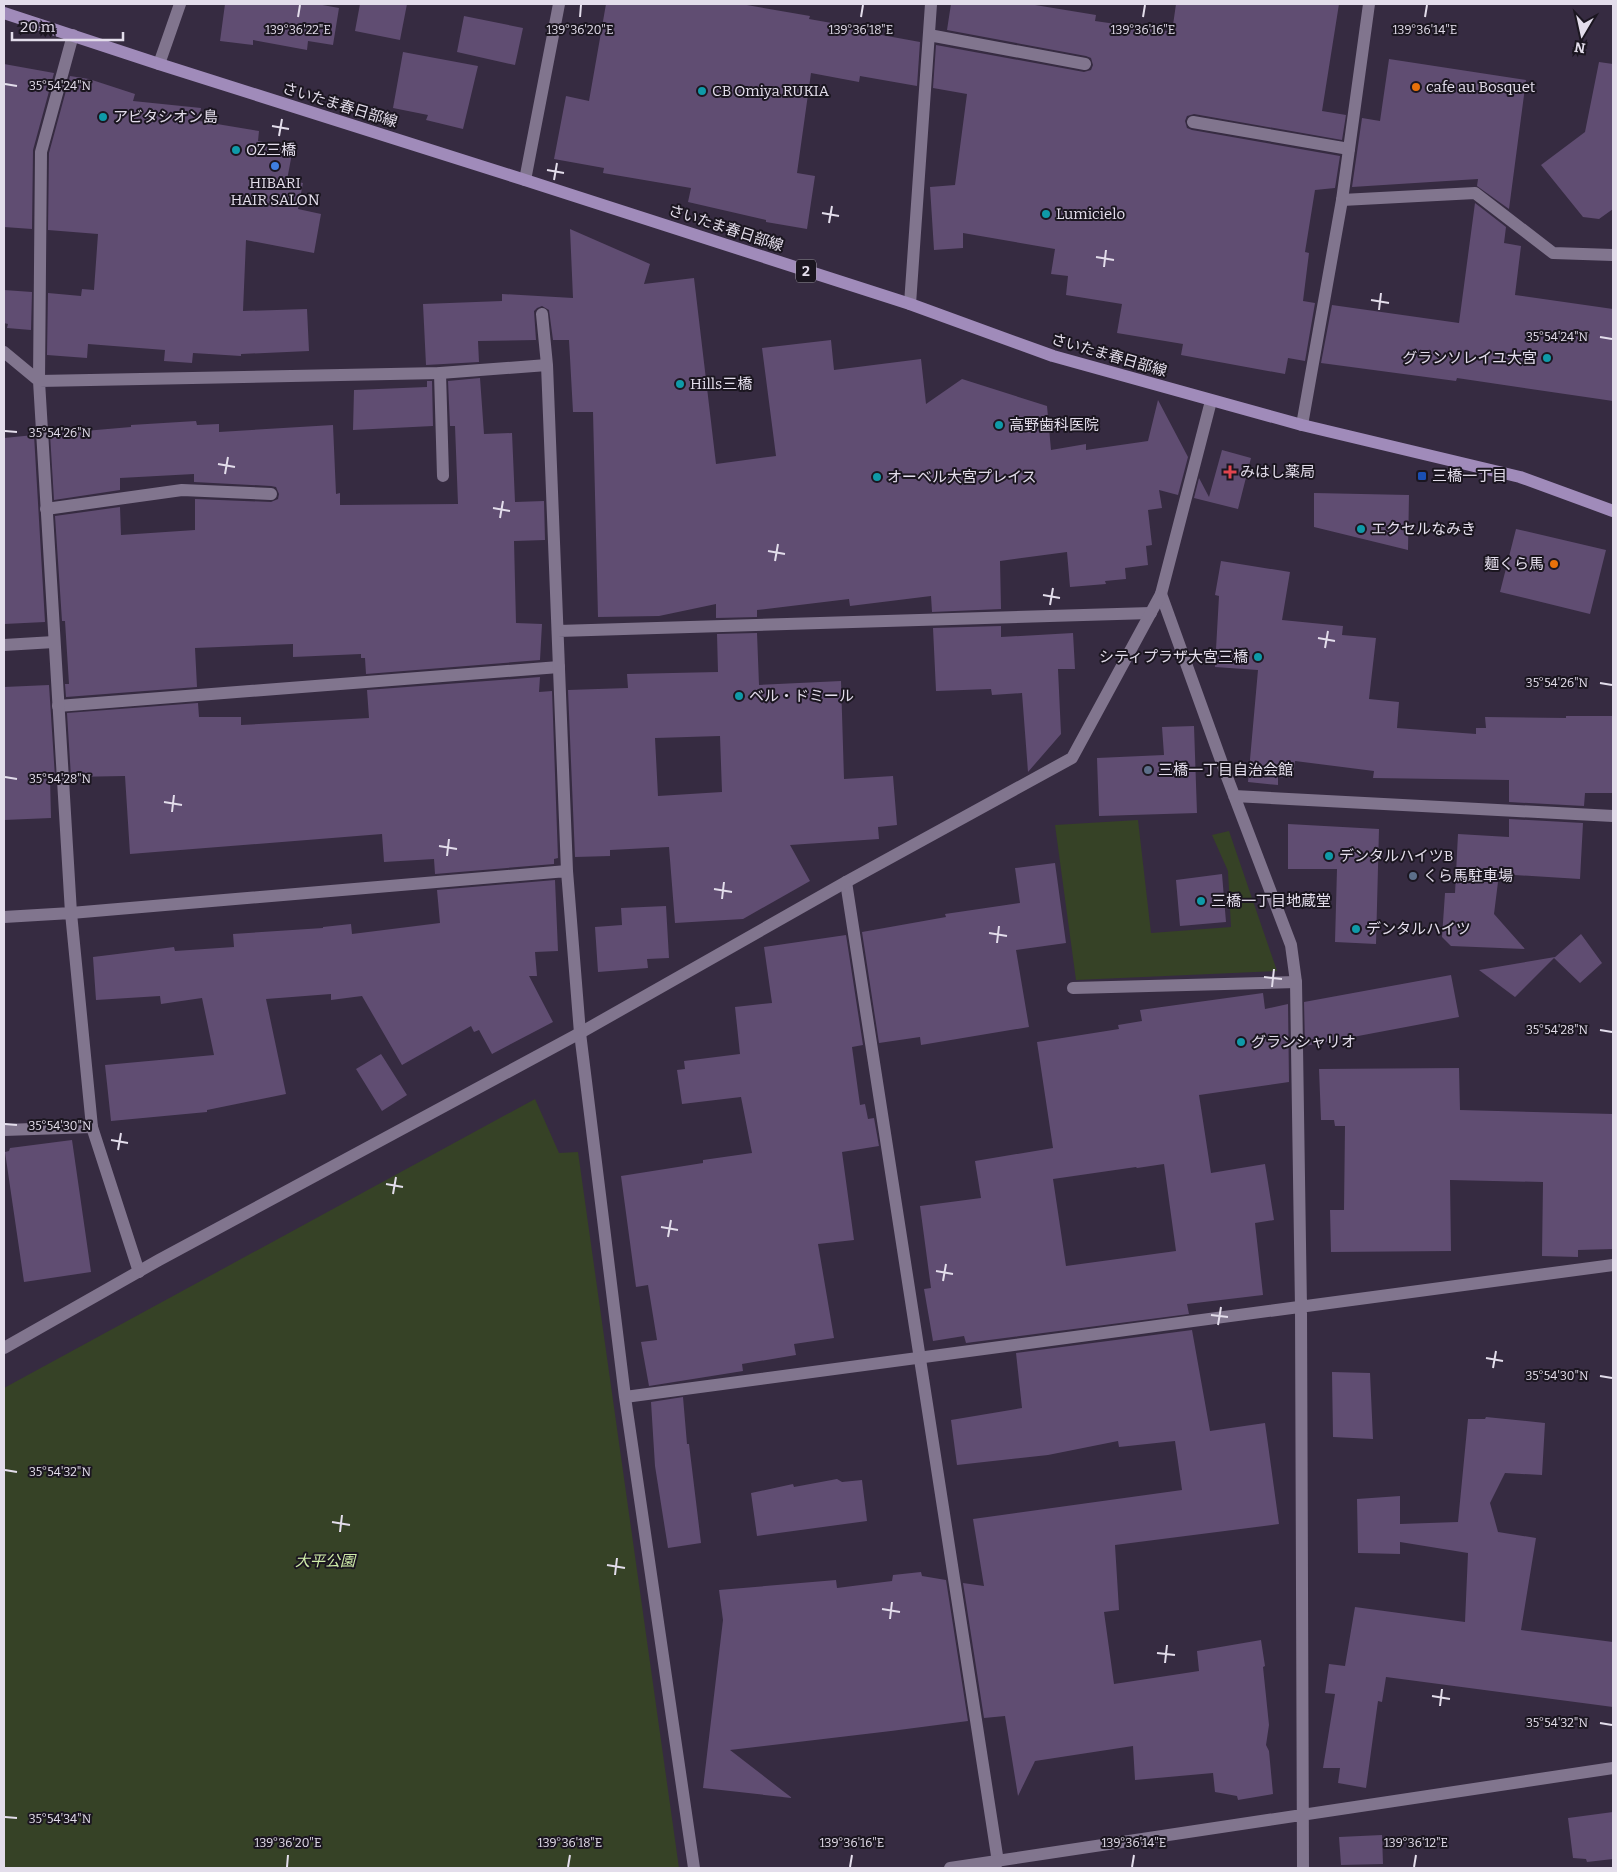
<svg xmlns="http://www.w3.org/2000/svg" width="1617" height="1872" font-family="Bitter,'Noto Sans JP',serif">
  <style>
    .green { fill: #364226 }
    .building { fill: #604d72; fill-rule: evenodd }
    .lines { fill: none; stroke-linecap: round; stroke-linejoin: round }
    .service { stroke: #81758e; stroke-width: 12 }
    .minor { stroke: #81758e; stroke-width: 12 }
    .tertiary { stroke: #81758e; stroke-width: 12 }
    .primary { stroke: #a08bba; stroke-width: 12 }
    .ticks { fill: none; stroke: #e3ddeb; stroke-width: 2 }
    .food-dot { fill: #e8710a; stroke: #1b1620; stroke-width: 2 }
    .culture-dot { fill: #0f9aa8; stroke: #1b1620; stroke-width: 2 }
    .shop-dot { fill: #3f7fe0; stroke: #1b1620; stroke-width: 2 }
    .health-dot { fill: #e0444e; stroke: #1b1620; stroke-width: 2 }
    .transit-dot { fill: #1a4fb4; stroke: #1b1620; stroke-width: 2 }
    .service-dot { fill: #5c6f8a; stroke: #1b1620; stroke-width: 2 }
    .labels { text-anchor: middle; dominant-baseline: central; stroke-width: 4; stroke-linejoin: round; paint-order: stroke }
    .shield { fill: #1b1620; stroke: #a7a1ae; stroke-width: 1 }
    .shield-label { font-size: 14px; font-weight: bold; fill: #e3ddeb }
    .poi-label { font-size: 15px; fill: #e3ddeb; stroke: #1b1620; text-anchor: start }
    .street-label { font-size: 15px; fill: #e3ddeb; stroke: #1b1620 }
    .park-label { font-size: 15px; font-style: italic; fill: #d0eda9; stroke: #1b1620 }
    .ticks-label { font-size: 12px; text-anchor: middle; fill: #e3ddeb; stroke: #1b1620; stroke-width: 4; stroke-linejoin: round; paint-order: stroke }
  </style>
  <rect width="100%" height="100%" fill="#362b41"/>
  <path class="green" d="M1138 820 1151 933 1231 927 1228 871 1212 835 1229 831 1277 971 1076 980 1055 825Z
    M535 1099 559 1153 578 1152 679 1868H4V1388Z"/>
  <path class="building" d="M225 4H317L339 8 333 45 308 41 307 50 253 40V45L220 41Z
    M360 4H407L400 40 355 31Z
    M606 4H741L810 16 809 19 843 25V28L920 42 917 86 860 76 859 82 811 73 797 173 815 176 807 229 766 222V220L688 202 691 188 603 173 604 168 554 159 566 96 589 101Z
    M951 4H1029L1096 15 1095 21 1172 32 1176 4H1339L1322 111 1346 115 1342 140 1194 114 1187 116 1185 121 1187 128 1192 130 1340 156 1335 188 1315 190 1305 252 1309 253 1303 301 1315 303 1305 361 1288 358 1285 374 1181 355 1183 344 1117 333 1122 304 1066 295 1068 276 1051 274 1055 249 963 233V248L934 250 930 187 955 185 967 94 933 88 936 45 1084 72 1091 70 1093 65 1091 58 1086 56 947 30Z
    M464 16 523 28 515 65 457 52Z
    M403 52 478 66 463 129 426 120 428 115 393 108Z
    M1389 59 1526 80 1509 209 1477 186 1478 179 1352 187 1362 118 1380 121Z
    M1599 62 1613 64V209L1599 219 1583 217 1541 165 1585 132Z
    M4 64 54 73 33 150 32 229 4 227Z
    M70 76 89 79 135 94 133 101 201 108 199 121 259 131 258 141 293 148 287 180 303 183 298 209 321 214 314 253 246 240 243 311 307 309 309 351 241 354V356L193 353 192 363 164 361 165 350 88 344 87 358 47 355 48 293 81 296 82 289 94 290 98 234 48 230 49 153Z
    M1475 203 1506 227 1504 243 1521 246 1515 295 1613 309V401L1457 378 1456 381 1321 363 1332 305 1459 323Z
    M570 229 650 264 644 284 694 278 716 464 776 456 762 348 831 340 834 370 921 359 926 404 962 379 1047 406 1051 450 1086 444V450L1148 441 1158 400 1188 457 1178 495 1159 490 1162 508 1148 510 1152 545 1146 546 1148 565 1125 568 1126 579 1105 581 1106 584 1070 587 1067 552 1000 561 1001 609 932 612 931 596 850 606 849 599 757 610V617L716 618V604L659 616 598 617 593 412H573L569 340H553L549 310 542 306 537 308 534 311 536 340 478 341 479 362 426 365 423 304 502 301V294L573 298Z
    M4 290 32 292 31 330 7 328 8 324 4 323Z
    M480 378 484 434 512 433 515 502 544 501 545 540 514 541 516 623 542 624 540 660 366 674 365 658H361V654L293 657V644L195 648 197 687 66 697 65 684H69L65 621H62L55 516 120 507 121 535 195 530V499L271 502 278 499 279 494 276 487 271 486 194 482V474L120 478V490L54 500 50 434 131 427V425L196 421 197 425 219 424V432L333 425 336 494 340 493V505L458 504 455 426H450L448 381Z
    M427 381H432L433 426 353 430 354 390 427 387Z
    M34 435 45 622 4 624V438Z
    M1222 450 1251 458 1238 509 1194 498 1199 478 1209 497Z
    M1314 493 1409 495 1408 550 1314 527Z
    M1516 529 1606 550 1590 614 1500 592Z
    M1221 561 1290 572 1282 620 1343 626 1342 635 1376 638 1369 699 1399 702 1397 728 1476 734V728H1486L1485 717 1566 718V716H1613V793H1585L1584 806 1509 802V780L1373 778 1374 771 1295 761 1293 778 1278 777V785L1248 782 1258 670 1215 667 1219 596 1215 595Z
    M1001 626V637L1073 633 1075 669H1058L1061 734 1028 772 1022 693 992 695 991 689 936 691 933 628Z
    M757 633 759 685 841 681 844 779 893 776 897 825 878 827 879 839 790 845 810 881 743 919 675 923 669 847 610 850V856L575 857 568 690 628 688 627 674 718 672 717 634ZM720 736 722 792 658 796 655 738Z
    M540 677 539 692 552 691 558 858 554 859V864L435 874 434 859 384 862 382 834 130 854 125 776 71 777 67 713 198 703 199 717H241V725L369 718 367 690Z
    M49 685 55 777H50L51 818 4 820V687Z
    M1194 726 1197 813 1099 816 1097 758 1164 755 1162 727Z
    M1509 819 1583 823 1580 879 1499 874 1494 914 1525 949 1451 946 1442 937 1445 893H1455L1458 834 1509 837Z
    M1288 824 1379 829 1376 944 1335 942 1337 869H1288Z
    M1055 863 1066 943 1016 950 1029 1027 921 1045 920 1037 879 1043 862 932 946 917 945 914 1020 903 1015 868Z
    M1222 874 1226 922 1180 926 1176 880Z
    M555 880 558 951 535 952 537 976H529L553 1022 492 1054 479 1030 474 1032 471 1026 402 1065 362 996 331 1000V994L266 999 286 1094 207 1110V1112L111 1121 105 1065 214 1055 202 998 161 1004 160 996 96 1000 93 957 174 947 175 951 234 947 233 934 323 928V927L351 924 352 934 440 923 437 890Z
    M666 906 669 958 647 959 648 968 598 972 595 927 622 925 621 908Z
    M1581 934 1602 963 1580 983 1554 958Z
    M846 935 863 1045 852 1047 860 1105 865 1104 868 1119 874 1118 879 1146 842 1152 854 1240 818 1244 834 1338 794 1344 796 1355 742 1364 743 1371 649 1386 641 1342 657 1340 648 1285 636 1287 621 1176 703 1163V1160L752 1153 741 1097 682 1104 677 1070 685 1069 684 1061 740 1054 735 1007 772 1003 764 947Z
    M1555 957 1515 997 1479 970Z
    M1451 975 1459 1017 1305 1046 1304 1002Z
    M1263 993 1265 1009 1288 1004 1289 1082 1199 1095 1211 1173 1265 1164 1274 1220 1255 1223 1263 1295 1187 1304 1189 1314 966 1343 964 1336 933 1341 924 1289 931 1288 920 1206 981 1198 975 1161 1053 1148 1037 1042 1119 1029 1118 1025 1142 1021 1140 1010ZM1164 1164 1176 1251 1066 1266 1053 1179 1136 1167 1137 1168Z
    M381 1054 407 1095 382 1111 356 1069Z
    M1459 1068 1460 1110 1613 1114V1249L1578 1250V1257L1542 1256 1543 1182 1450 1180 1451 1251 1331 1252 1330 1210H1344L1345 1126H1335L1334 1120H1321L1319 1069Z
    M72 1140 91 1272 24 1282 5 1152 9 1151 10 1148Z
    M1192 1330 1210 1431 1265 1423 1279 1524 1115 1545 1119 1610 1104 1612 1114 1684 1199 1671 1197 1651 1261 1640 1265 1666 1263 1667 1269 1725 1266 1745 1269 1751 1273 1794 1238 1800 1237 1796 1215 1792 1213 1773 1135 1780 1133 1746 1035 1761 1018 1796 1005 1716 984 1718 963 1583 984 1586 973 1519 1182 1490 1175 1441 1119 1447 1118 1441 1048 1455 957 1465 951 1420 1022 1408 1016 1353Z
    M1332 1372 1370 1373 1373 1439 1333 1437Z
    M683 1397 687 1444H689L701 1543 668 1548 655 1466 651 1402Z
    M1486 1417 1545 1423 1542 1475 1505 1473 1490 1503 1498 1532 1536 1538 1521 1630 1613 1642V1707L1386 1677 1382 1702 1378 1701 1366 1788 1338 1783 1340 1768H1323L1335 1694 1325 1693 1329 1664 1345 1666 1355 1607 1465 1622 1468 1553 1400 1542V1554L1358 1553 1357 1499 1400 1496V1524L1458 1522 1468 1419H1485Z
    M837 1479 842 1482 862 1480 867 1521 757 1536 751 1493 793 1484 794 1487Z
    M921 1572 922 1576 946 1580 968 1721 891 1731 730 1750 792 1798 703 1788 723 1620 719 1590 836 1580 837 1588 892 1581 893 1575Z
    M1613 1812V1859L1587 1862 1586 1859 1573 1858 1568 1818Z
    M1382 1835 1383 1864 1341 1865 1339 1837Z"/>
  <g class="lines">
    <path class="service" d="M440 373 443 476
      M46 509 182 490 271 494
      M4 645 54 642
      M58 706 559 667
      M846 882 998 1862
      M1073 988 1296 982
      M4 1130 92 1127"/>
    <path class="minor" d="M73 35 41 152 39 381 71 913 92 1127 139 1272
      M929 35 1085 64
      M159 64 180 4
      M1193 122 1349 149
      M1342 200 1475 193 1553 253 1613 255
      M910 304 931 4
      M542 314 547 365 567 871 580 1033 625 1397 694 1868
      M4 352 39 381 440 373 547 365
      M1161 594 1227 777 1291 945 1296 982 1301 1308 1303 1868
      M558 631 1151 613
      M1234 796 1613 816
      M4 917 71 913 567 871
      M625 1397 1613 1265
      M950 1868 1613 1768"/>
    <path class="tertiary" d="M525 180 559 4
      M1302 425 1342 200 1369 4
      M4 1348 159 1260 580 1033 846 882 1072 758 1161 594 1211 401"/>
    <path class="primary" d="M4 13 159 64 525 180 910 304 1053 356 1302 425 1520 477 1613 511"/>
  </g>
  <path class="ticks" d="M298 17 300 5M580 17 581 5M861 17 863 5M1143 17 1145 5M1425 17 1427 5M5 84 17 86M272 126 289 129M279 136 282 119M547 170 564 173M554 180 557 163M822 213 839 216M829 223 832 206M1096 257 1114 260M1104 267 1106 250M1371 300 1389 303M1379 310 1381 293M1600 337 1612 339M5 431 17 432M218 464 235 467M225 474 228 457M493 508 510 511M500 518 503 501M768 551 785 554M775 561 778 544M1043 595 1060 598M1050 605 1053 588M1318 638 1335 641M1325 648 1328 631M1600 683 1612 685M5 777 17 779M164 802 182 805M172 812 174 795M439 846 457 849M447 856 449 839M714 889 732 892M722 899 724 882M989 933 1007 936M997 943 999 926M1264 977 1282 979M1272 987 1274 969M1600 1030 1612 1032M5 1124 17 1125M111 1140 128 1143M118 1150 121 1133M386 1184 403 1187M393 1194 396 1177M661 1227 678 1230M668 1237 671 1220M936 1271 953 1274M943 1281 946 1264M1211 1315 1228 1317M1218 1325 1221 1307M1486 1358 1503 1361M1493 1368 1496 1351M1600 1376 1612 1378M5 1470 17 1472M332 1522 350 1525M340 1532 342 1515M607 1565 625 1568M615 1575 617 1558M882 1609 900 1612M890 1619 892 1602M1157 1653 1175 1655M1165 1663 1167 1645M1432 1696 1450 1699M1440 1706 1442 1689M1600 1723 1612 1725M5 1817 17 1818M287 1867 288 1855M568 1867 570 1855M850 1867 852 1855M1132 1867 1134 1855M1414 1867 1416 1855"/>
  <g class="food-dot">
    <circle cx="1416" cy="87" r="5"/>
    <circle cx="1554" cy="564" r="5"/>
  </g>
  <g class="culture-dot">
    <circle cx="702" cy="91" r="5"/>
    <circle cx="103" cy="117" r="5"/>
    <circle cx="236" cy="150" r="5"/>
    <circle cx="1046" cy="214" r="5"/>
    <circle cx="1547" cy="358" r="5"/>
    <circle cx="680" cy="384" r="5"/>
    <circle cx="999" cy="425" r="5"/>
    <circle cx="877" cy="477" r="5"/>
    <circle cx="1361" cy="529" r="5"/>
    <circle cx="1258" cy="657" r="5"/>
    <circle cx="739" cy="696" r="5"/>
    <circle cx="1329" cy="856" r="5"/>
    <circle cx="1201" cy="901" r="5"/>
    <circle cx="1356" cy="929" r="5"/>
    <circle cx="1241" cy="1042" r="5"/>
  </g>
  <circle class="shop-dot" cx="275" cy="166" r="5"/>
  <path class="health-dot" d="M1227.5 464.5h5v5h5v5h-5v5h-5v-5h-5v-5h5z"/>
  <rect class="transit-dot" x="1417" y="471" width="10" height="10" rx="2.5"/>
  <g class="service-dot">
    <circle cx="1148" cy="770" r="5"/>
    <circle cx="1413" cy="876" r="5"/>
  </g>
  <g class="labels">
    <rect class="shield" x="796" y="259.5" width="20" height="23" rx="4"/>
    <g class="shield-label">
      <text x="806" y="271">2</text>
    </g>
    <g class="poi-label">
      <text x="1426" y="87">cafe au Bosquet</text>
      <text x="712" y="91">CB Omiya RUKIA</text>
      <text x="113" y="117">アビタシオン島</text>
      <text x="246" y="150">OZ三橋</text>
      <text x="275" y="183" text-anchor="middle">HIBARI<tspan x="275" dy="17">HAIR SALON</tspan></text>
      <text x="1056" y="214">Lumicielo</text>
      <text x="1537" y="358" text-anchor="end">グランソレイユ大宮</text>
      <text x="690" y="384">Hills三橋</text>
      <text x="1009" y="425">高野歯科医院</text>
      <text x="1240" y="472">みはし薬局</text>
      <text x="1432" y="476">三橋一丁目</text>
      <text x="887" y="477">オーベル大宮プレイス</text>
      <text x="1371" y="529">エクセルなみき</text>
      <text x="1544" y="564" text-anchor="end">麺くら馬</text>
      <text x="1248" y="657" text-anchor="end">シティプラザ大宮三橋</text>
      <text x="749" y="696">ベル・ドミール</text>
      <text x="1158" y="770">三橋一丁目自治会館</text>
      <text x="1339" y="856">デンタルハイツB</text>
      <text x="1423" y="876">くら馬駐車場</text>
      <text x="1211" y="901">三橋一丁目地蔵堂</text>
      <text x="1366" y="929">デンタルハイツ</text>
      <text x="1251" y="1042">グランシャリオ</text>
    </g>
    <g class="street-label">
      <text transform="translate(340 105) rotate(17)">さいたま春日部線</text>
      <text transform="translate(726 228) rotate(18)">さいたま春日部線</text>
      <text transform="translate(1109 355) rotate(16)">さいたま春日部線</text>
    </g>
    <g class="park-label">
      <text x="325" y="1561">大平公園</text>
    </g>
  </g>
  <g class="ticks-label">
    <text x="298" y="34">139°36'22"E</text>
    <text x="580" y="34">139°36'20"E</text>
    <text x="861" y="34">139°36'18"E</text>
    <text x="1143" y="34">139°36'16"E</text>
    <text x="1425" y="34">139°36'14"E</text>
    <text x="60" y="90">35°54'24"N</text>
    <text x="1557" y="341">35°54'24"N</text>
    <text x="60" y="437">35°54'26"N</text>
    <text x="1557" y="687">35°54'26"N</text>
    <text x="60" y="783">35°54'28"N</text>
    <text x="1557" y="1034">35°54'28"N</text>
    <text x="60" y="1130">35°54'30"N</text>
    <text x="1557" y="1380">35°54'30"N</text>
    <text x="60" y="1476">35°54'32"N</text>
    <text x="1557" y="1727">35°54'32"N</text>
    <text x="60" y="1823">35°54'34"N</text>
    <text x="288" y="1847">139°36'20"E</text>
    <text x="570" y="1847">139°36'18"E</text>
    <text x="852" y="1847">139°36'16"E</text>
    <text x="1134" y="1847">139°36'14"E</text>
    <text x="1416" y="1847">139°36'12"E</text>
  </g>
  <rect width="1617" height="1872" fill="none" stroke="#e3ddeb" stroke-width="10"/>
  <g transform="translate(1582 35) rotate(189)" stroke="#1b1620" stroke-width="4" paint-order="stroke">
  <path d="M0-4L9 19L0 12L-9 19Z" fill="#e3ddeb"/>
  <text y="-8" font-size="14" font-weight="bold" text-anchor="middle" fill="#e3ddeb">N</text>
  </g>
  <path d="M12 32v8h111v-8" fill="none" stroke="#e3ddeb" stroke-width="2.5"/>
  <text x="20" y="32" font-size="15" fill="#e3ddeb" stroke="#1b1620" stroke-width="4" paint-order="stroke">20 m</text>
</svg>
